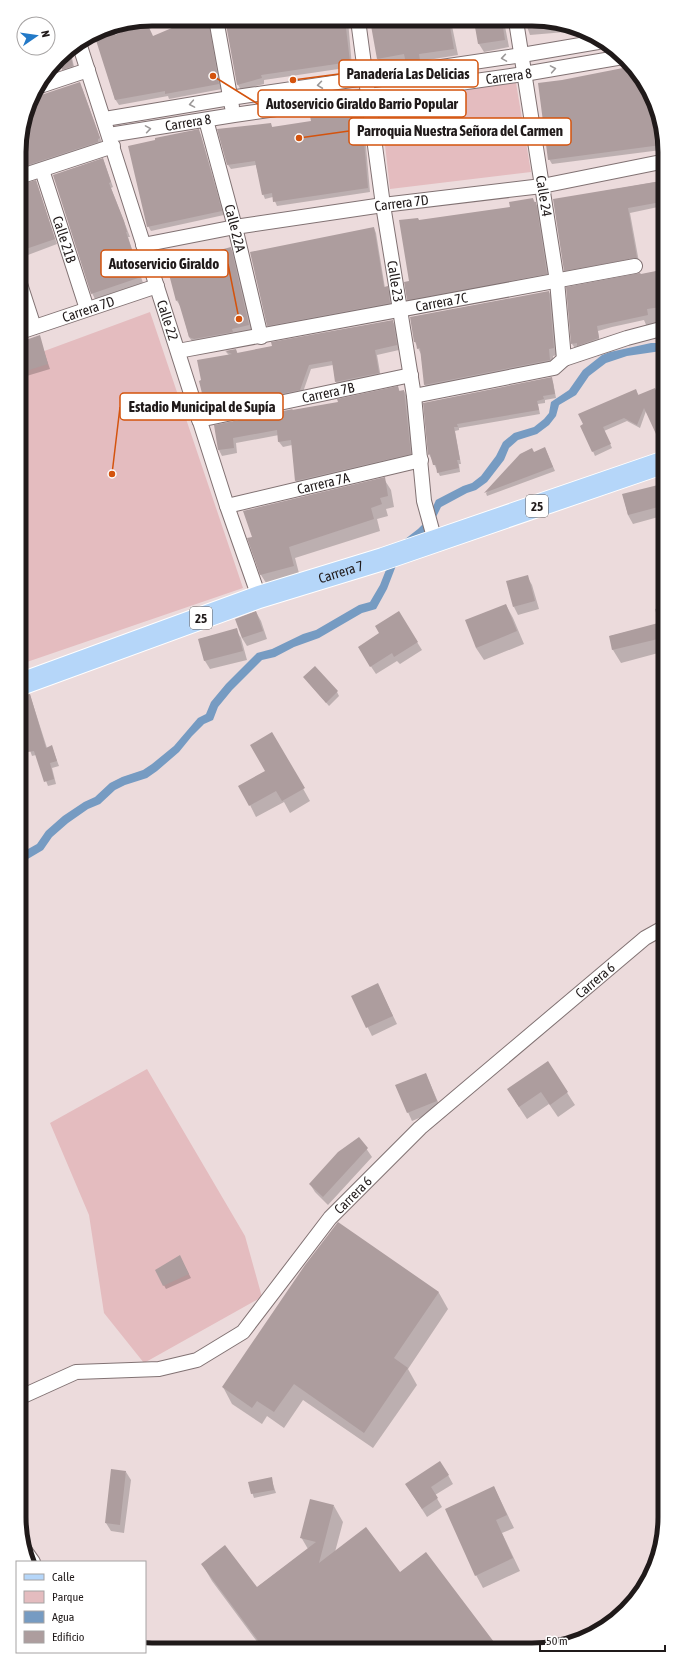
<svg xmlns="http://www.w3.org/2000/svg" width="684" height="1669" font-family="'Asap Condensed',sans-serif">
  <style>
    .green { fill: #e4bcbf }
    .water { fill: #769bc2 }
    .shadow { fill: #0003 }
    .building { fill: #ad9d9e }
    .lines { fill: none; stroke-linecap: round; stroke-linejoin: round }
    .street-casing { stroke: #817273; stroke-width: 16 }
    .primary-casing { stroke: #fff; stroke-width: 24 }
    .street { stroke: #fff; stroke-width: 14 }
    .primary { stroke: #b5d6f9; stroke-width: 22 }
    .oneway { stroke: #9b9898 }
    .labels { text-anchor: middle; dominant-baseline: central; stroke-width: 3; stroke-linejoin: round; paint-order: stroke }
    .shield { fill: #fff; stroke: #635f5f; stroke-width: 1 }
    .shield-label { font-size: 13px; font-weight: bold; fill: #201a1a }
    .street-label { font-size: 14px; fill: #201a1a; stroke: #fff }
    .rim { fill: none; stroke: #201a1a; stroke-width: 5 }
    .leader { fill: none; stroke: #d4530d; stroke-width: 1.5 }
    .callout-dot { fill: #d4530d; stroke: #fff; stroke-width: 1.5 }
    .callout { fill: #fff; stroke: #d4530d; stroke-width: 1.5 }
    .callout-label { font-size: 15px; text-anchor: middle; font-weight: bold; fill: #201a1a }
  </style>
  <rect width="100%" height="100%" fill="#ecdbdc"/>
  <path class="green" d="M516 83 531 172 390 189 380 101Z
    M150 312 243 588 21 664 20 360Z
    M147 1069 245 1236 262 1297 144 1363 104 1313 89 1215 50 1123Z"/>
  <path class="water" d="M651 343H661V351L627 356 606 363 589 376 576 395 559 405 556 416 549 425 537 434 518 440 509 448 504 460 487 482 476 490 467 493 441 507 431 527 397 563 387 589 376 609 362 613 319 638 294 647 275 657 262 660 232 690 218 707 213 720 204 724 192 736 179 752 157 771 147 778 125 785 115 790 100 804 88 809 68 823 52 837 43 850 21 863V853L37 844 46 831 63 816 84 802 95 797 110 783 122 777 143 770 152 764 174 746 198 718 206 714 211 702 226 684 257 653 272 649 303 634 316 630 359 605 370 602 380 585 395 547 418 529 427 520 436 500 463 486 472 483 481 476 496 456 503 442 514 433 534 427 544 419 549 413 551 402 569 390 583 370 602 355 610 352Z"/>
  <path class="shadow" d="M194 19H213L210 27 222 89 169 99 168 96 119 105 115 99 95 33 102 29 112 27 116 36 153 37Z
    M226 19 348 20 352 67 264 80V84L241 90 238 85Z
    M374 20 451 21 458 55 422 61 423 68 411 70 406 61 382 65 378 59Z
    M474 21H504L509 47 484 52 479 44Z
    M525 21 557 22 577 31 530 35Z
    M70 49 75 71 65 74 63 68 51 70 64 52Z
    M634 69 647 86 661 118V150L552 164 549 159Z
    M82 88 102 143 19 173V143L32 97 33 99Z
    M361 108 363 112 370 192 277 206 273 197 265 199 263 194 256 165 231 169 228 165 270 124 273 128 312 122Z
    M198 130 201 135 224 215 151 231 148 226Z
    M103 159 113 187 111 188 130 237H128L143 283 95 299 92 293Z
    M36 181 57 244 20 258 19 186Z
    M661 181V221L658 207 630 213 639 262 567 275 565 270 554 200Z
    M533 199 539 209 550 280 411 306 408 299 419 221 511 208Z
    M374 228 376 233 385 288 387 287 390 292 392 308 271 330 268 325Z
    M231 249 235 256 253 332 194 344 189 337 182 309 177 301 166 260 190 258Z
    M661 271V324L647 327 644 320 612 327 598 331 600 343 575 348 572 344 640 275Z
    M549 292 553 299 558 355 553 356 554 367 429 392 425 385 421 354 415 342Z
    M392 321 395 325 399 350 377 355 381 378 338 387 336 382 333 365 311 369 302 395 209 414 207 410 229 355 226 352 236 350 238 354Z
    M39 337 50 369 20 378V343Z
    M551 378 553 382 556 398 545 400V403L538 404 540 414 459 428V430L455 431 461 464H459L460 472 440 476 429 454 424 404Z
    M398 387 400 392 404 391 407 397 413 459 299 486 296 481 292 445 283 447 279 442V435L236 443 237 453 222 456 219 450 216 426 292 410 293 411 339 403Z
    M636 390 639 396 661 399V434L646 411 640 428 627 421 604 431 612 448 595 456 582 426Z
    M545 448 555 471 487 496 486 493 521 455 534 453Z
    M384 479 391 490 394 507 386 509 388 516 377 519 380 531 295 558 300 577 268 586 261 575 249 539Z
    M662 485V516L633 524 628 515 623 495Z
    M527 576 532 585 539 609 518 615 514 607Z
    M506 605 513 618 524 644 484 660 476 648Z
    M662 607V652L621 663 613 650 610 636 659 624 655 609Z
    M256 612 261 621 267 639 247 646 242 638Z
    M236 630 241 638 247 660 210 669 205 661 199 639Z
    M417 642 422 650 400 664 397 661 376 674 364 656Z
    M307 681 337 692 339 696 329 706Z
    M30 695 47 748 52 747 59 766 52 768 56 784 48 786 36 755 32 756 27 742 21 744V698Z
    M272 733 310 801 290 813 284 802 256 817 250 805 266 772Z
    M382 993 397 1024 372 1036 352 996Z
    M548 1063 575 1105 558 1117 549 1104 527 1119 515 1101Z
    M426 1074 441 1109 412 1121 396 1086Z
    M359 1138 372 1157 328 1205 315 1192 310 1184Z
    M338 1223 439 1293 448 1309 408 1369 417 1385 373 1448 303 1400 284 1428 267 1416 262 1424 232 1404 223 1387Z
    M180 1257 191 1278 166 1289 156 1271Z
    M126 1472 131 1480 124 1533 111 1531 106 1523Z
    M448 1475 453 1484 435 1495 442 1507 427 1517 411 1492Z
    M271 1478 276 1493 254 1498 249 1483Z
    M494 1487 514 1528 502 1533 520 1571 483 1588 476 1575Z
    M334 1506 343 1522 335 1552 399 1573 495 1646 261 1647 212 1581 202 1564 256 1588 308 1549 301 1537Z"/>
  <path class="building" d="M193 19H208L219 84 165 94V91L115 100 94 34 102 29 112 27 115 35 146 21 153 36Z
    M225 19 345 20 350 62 261 75 262 78 237 85Z
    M370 20 449 21 454 49 419 54 420 61 406 64 404 54 377 59Z
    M474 21H502L505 40 478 44Z
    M69 49 73 66 62 70 61 57Z
    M628 67H632L647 86 661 118V145L548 160 538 83 562 80Z
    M80 82 100 138 98 139V142L19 168V143L32 98Z
    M361 106 368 188 273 202 272 193 262 195 255 161 227 165 217 129 271 123 272 127 311 121 310 116Z
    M199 129 222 211 147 227 128 146 155 140V138Z
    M103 158 111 182 109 183 124 221 127 232H126L141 277 91 294 53 175Z
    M36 180 55 239 20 251 19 185Z
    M661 181V202L628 208 637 258 564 271 553 199Z
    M533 198 534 202H536L547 274 407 300 404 282 409 281 399 220 418 218 419 220 510 207 509 202Z
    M374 227 384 287 388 286 390 303 267 326 250 252Z
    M231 247 249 325 232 329 233 332 194 339 189 337 178 300 176 301 165 259 188 253 190 258Z
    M661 270V307L647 309 648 315 597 326 599 338 577 346V343L571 344 566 287 640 273 641 274Z
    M549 291 554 348 549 349 550 360 424 385 420 348 417 349 416 342H414L410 317Z
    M393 320 397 345 375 350 379 373 335 382 332 361 309 365 300 390 206 410 199 381 201 380 197 360 232 354 225 351 236 349 237 353 272 346 271 342Z
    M40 335 48 364 20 373V342Z
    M552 377 555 394 543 396 544 399 537 401 539 410 457 424 458 427H454L460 460H457L459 468 437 473 436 465H433L430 454 428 455 423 403Z
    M398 386 399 391 404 390 411 454 295 481 291 440 278 442 277 430 233 438 234 448 218 450 214 425 293 409 292 410 338 402 337 399Z
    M655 388 661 402 662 447 644 408 637 425 624 418 603 427 611 444 592 452 580 426 583 424 578 414 636 389 638 395Z
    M545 447 553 467 484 493 520 454 532 448 534 452Z
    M385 477 388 496 380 498 382 504 371 508 374 519 289 547 294 566 260 575 247 538 252 537 243 511Z
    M662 484V506L628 515 622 494Z
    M528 575 535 601 513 607 506 581Z
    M506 604 517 631 476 648 465 620Z
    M256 611 263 631 242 638 235 619Z
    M399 611 418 642 394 657 392 653 370 667 358 647 379 633 375 626Z
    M662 622V638L612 650 609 636Z
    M237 628 243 651 204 661 198 639Z
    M315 666 338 691 326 703 303 677Z
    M30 694 46 748 52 745 57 761 50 763 54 779 44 782 34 751 28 752 21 726V696Z
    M272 732 305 788 282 801 276 791 249 806 238 786 265 771 250 745Z
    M378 983 393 1016 366 1028 351 996Z
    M548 1061 568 1092 550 1105 541 1092 519 1107 507 1089Z
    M426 1073 437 1101 407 1113 395 1085Z
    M359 1137 368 1148 323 1197 309 1184 338 1152Z
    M338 1222 439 1292 394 1358 408 1368 364 1433 294 1384 274 1412 257 1401 252 1408 222 1387 305 1265Z
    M180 1255 189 1274 163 1286 155 1270Z
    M440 1461 449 1475 431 1487 438 1498 422 1509 405 1484Z
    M111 1469 126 1471 120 1525 105 1523Z
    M272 1477 274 1490 251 1494 248 1482Z
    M494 1486 507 1515 496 1520 513 1558 475 1576 445 1509Z
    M310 1499 334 1505 319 1563 366 1527 400 1572 426 1552 497 1646 263 1647 201 1564 225 1545 257 1587 316 1542 300 1538Z"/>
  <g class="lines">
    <defs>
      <g id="street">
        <path d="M216 19 232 107"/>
        <path id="s1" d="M358 20 383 205 414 396 424 501 432 530 437 540"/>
        <path id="s2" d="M79 43 227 506 259 597"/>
        <path d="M37 87 88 70"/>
        <path d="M105 119 230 98 522 55 598 42"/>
        <path id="s3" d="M206 120 235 227 261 337"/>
        <path id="s4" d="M109 135 234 115 524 74 623 57"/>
        <path id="s5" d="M42 170 87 309"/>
        <path d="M19 177 113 146"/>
        <path id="s6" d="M143 245 235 227 383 205 542 186 661 162"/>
        <path d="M20 284 34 327"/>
        <path id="s7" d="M20 332 157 286"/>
        <path id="s8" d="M178 351 635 266"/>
        <path d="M564 359 627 338 661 329"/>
        <path d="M414 396 554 368 564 359 557 281 516 21"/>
        <path id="s9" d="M199 420 411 375"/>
        <path id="s10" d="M227 506 421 460"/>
        <path id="s11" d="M23 1396 76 1372 159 1369 197 1360 243 1332 330 1218 420 1128 645 938 663 928"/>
        <path d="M23 1548 33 1562"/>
      </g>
      <g id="primary">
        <path id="s12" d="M21 684 259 597 383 559 662 463"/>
      </g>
    </defs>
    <use href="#street" class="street-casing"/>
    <use href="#primary" class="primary-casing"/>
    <use href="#street" class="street"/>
    <use href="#primary" class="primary"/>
  </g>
  <defs><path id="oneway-chevron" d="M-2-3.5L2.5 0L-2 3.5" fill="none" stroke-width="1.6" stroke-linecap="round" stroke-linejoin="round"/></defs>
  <g class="oneway">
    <use href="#oneway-chevron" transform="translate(504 58) rotate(171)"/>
    <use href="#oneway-chevron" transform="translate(553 69) rotate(-10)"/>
    <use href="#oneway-chevron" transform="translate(320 85) rotate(172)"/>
    <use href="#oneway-chevron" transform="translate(192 104) rotate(170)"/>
    <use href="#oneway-chevron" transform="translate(148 129) rotate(-9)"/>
  </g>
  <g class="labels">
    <g class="shield">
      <rect x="526" y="495" width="22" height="22" rx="3"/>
      <rect x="190" y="607" width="22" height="22" rx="3"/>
    </g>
    <g class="shield-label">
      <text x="537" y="506">25</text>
      <text x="201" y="618">25</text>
    </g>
    <g class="street-label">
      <text stroke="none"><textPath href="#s4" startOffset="404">Carrera 8</textPath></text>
      <text stroke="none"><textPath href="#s4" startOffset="80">Carrera 8</textPath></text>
      <text transform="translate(544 196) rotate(81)">Calle 24</text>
      <text stroke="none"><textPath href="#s6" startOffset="262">Carrera 7D</textPath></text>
      <text stroke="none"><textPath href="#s3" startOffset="112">Calle 22A</textPath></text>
      <text stroke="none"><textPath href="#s5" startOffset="73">Calle 21B</textPath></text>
      <text stroke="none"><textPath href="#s1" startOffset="264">Calle 23</textPath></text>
      <text stroke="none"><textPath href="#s8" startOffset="268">Carrera 7C</textPath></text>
      <text stroke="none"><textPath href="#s7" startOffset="72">Carrera 7D</textPath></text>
      <text stroke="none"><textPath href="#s2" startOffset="291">Calle 22</textPath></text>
      <text stroke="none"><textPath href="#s9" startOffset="132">Carrera 7B</textPath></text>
      <text stroke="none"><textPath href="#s10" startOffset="99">Carrera 7A</textPath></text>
      <text stroke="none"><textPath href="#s12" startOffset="339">Carrera 7</textPath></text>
      <text stroke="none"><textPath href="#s11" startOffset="734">Carrera 6</textPath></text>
      <text stroke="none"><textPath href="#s11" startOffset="410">Carrera 6</textPath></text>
    </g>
  </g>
  <path d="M0 0H684V1669H0ZM152 26H532A126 126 0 0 1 658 152V1517A126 126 0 0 1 532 1643H152A126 126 0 0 1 26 1517V152A126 126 0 0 1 152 26Z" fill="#fff" fill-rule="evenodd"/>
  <path class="rim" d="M152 26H532A126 126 0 0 1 658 152V1517A126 126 0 0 1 532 1643H152A126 126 0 0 1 26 1517V152A126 126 0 0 1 152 26Z"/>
  <path class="leader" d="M293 80L339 74M213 76L258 104M299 138L349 131M239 319L228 264M112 474L120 407"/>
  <g class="callout-dot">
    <circle cx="293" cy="80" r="4"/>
    <circle cx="213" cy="76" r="4"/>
    <circle cx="299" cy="138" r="4"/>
    <circle cx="239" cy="319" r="4"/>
    <circle cx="112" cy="474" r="4"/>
  </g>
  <g class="callout">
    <rect x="339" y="60" width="139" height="27" rx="4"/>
    <rect x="258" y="90" width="208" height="27" rx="4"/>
    <rect x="349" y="118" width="222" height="27" rx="4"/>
    <rect x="101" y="250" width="127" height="27" rx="4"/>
    <rect x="120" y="393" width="163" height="27" rx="4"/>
  </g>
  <g class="callout-label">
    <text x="408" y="79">Panadería Las Delicias</text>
    <text x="362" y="109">Autoservicio Giraldo Barrio Popular</text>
    <text x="460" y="136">Parroquia Nuestra Señora del Carmen</text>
    <text x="164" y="269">Autoservicio Giraldo</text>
    <text x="202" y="412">Estadio Municipal de Supía</text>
  </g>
  <rect x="16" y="1561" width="130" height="92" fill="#ffffff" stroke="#a6a3a3"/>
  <rect x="24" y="1574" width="20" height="6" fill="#b5d6f9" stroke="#a6a3a3"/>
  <text x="52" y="1581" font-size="12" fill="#201a1a">Calle</text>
  <rect x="24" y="1591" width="20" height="12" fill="#e4bcbf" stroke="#a6a3a3"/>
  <text x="52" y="1601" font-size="12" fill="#201a1a">Parque</text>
  <rect x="24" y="1611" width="20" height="12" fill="#769bc2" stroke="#a6a3a3"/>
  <text x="52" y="1621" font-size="12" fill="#201a1a">Agua</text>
  <rect x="24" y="1631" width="20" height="12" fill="#ad9d9e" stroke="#a6a3a3"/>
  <text x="52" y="1641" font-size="12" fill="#201a1a">Edificio</text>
  <g transform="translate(36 36) rotate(77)"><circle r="19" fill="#ffffff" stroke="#a6a3a3"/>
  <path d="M0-3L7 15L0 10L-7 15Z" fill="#2379c7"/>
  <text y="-6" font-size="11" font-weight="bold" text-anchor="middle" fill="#201a1a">N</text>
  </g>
  <path d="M540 1645v6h125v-6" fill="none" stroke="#201a1a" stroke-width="2"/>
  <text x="546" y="1645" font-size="12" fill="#201a1a" stroke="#ffffff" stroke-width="3" paint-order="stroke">50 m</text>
</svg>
